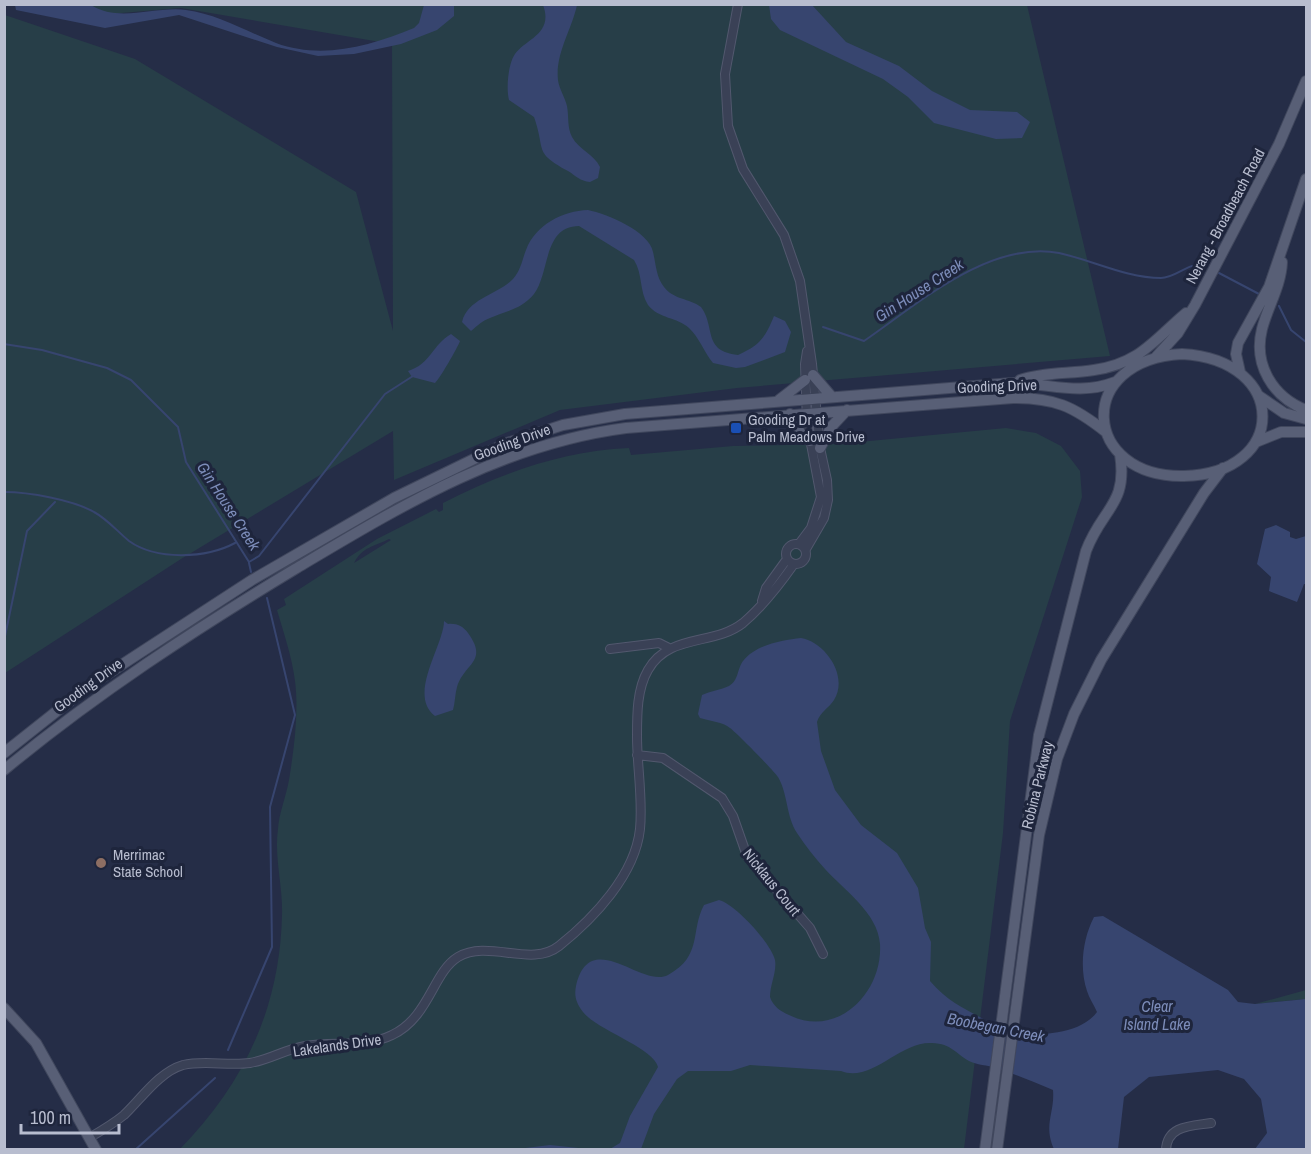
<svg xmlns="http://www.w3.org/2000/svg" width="1311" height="1154" font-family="'Archivo Narrow',sans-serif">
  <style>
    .green { fill: #273e48; fill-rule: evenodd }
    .water { fill: #37456f }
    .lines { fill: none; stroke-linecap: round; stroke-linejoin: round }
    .stream { stroke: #37456f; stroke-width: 2 }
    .minor-casing { stroke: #52586e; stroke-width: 10 }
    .major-casing { stroke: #40475d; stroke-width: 12 }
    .minor { stroke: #3a4156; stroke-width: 8 }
    .major { stroke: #585f76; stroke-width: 10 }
    .transit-dot { fill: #1a4fb4; stroke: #1e253c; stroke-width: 2 }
    .education-dot { fill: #8d6e63; stroke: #1e253c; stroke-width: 2 }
    .labels { text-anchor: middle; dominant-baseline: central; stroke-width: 6; stroke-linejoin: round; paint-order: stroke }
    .street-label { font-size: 15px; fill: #b8bdcf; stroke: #1e253c }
    .poi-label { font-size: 15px; fill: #b8bdcf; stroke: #1e253c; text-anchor: start }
    .water-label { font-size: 16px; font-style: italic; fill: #7c8cb9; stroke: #1e253c }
  </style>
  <rect width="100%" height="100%" fill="#252d47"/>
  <path class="green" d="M40 5H1027L1110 356 737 388 560 410 394 480 393 431 181 559 5 673V15L135 59 356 192 393 331 392 44 181 8 85 16Z
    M1006 428 1036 433 1061 446 1080 471 1082 497 1010 721 1003 833 964 1149 179 1150C244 1084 280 1008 282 915 283 887 274 857 278 829 279 813 286 797 289 780 294 749 299 712 295 681 292 657 284 634 277 610L286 605 284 599 377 539 436 509 439 512 443 510V503C502 473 562 451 629 448L631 455 733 446 838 444ZM389 539 391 540 354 563C362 547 375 546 389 539Z
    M1306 990V999L1255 1004Z"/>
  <path class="water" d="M15 5H91C119 23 155 6 186 10 217 14 246 31 276 43 322 60 370 46 414 28L419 23 424 5H454V16L437 30 401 44 354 54 318 56 277 47 179 15 105 28 16 10Z
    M543 5H577C572 29 555 54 558 80 559 89 565 97 567 106 569 117 567 127 572 137 579 150 594 154 600 167L598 178 590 182C580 181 576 176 568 171 533 152 546 151 534 117L509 100C506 89 508 64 515 54 525 39 554 34 543 5Z
    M769 5H812L846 42 899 66 932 91 970 110 1017 112 1030 122 1022 138 996 139 934 123 908 97 883 79 780 30 771 19Z
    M588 210C607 214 649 231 653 252 656 264 656 277 664 287 674 300 689 298 701 307 716 327 702 351 738 355 760 345 765 338 774 316L785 321 791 332 785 352 745 367 736 368 713 363C704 352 699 337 689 328 677 317 659 319 648 305 639 291 643 274 634 260L579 226C543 226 550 273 534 294 522 309 506 311 490 318 482 321 477 326 471 331L462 322C468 298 498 295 513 279 521 270 522 260 526 250 536 224 563 211 588 210Z
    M451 334 460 341C458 347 439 380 435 383L412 377 408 371C431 364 432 345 451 334Z
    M1276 525 1290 532V537L1296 539 1306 536V584H1304L1297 602 1269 591 1271 577 1257 564 1265 529Z
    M444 621 448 624C456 623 463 626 468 633 489 662 464 663 457 687 455 694 455 703 453 710L435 716C407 695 444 645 444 621Z
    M801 638C825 642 849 676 834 700 829 708 820 712 817 722L821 751 835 790 861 825 897 853 918 888 925 928 931 942 930 981C954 1010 984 1015 1011 1036 1039 1034 1079 1036 1097 1012 1094 1005 1089 998 1087 991 1079 967 1083 938 1094 917L1103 916 1228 990 1238 1002 1255 1004 1306 999V1149H1255L1267 1133 1261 1099 1244 1079 1218 1070 1149 1077 1124 1097 1118 1149H1054C1043 1125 1055 1113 1053 1090 1034 1082 1015 1074 996 1068 988 1065 976 1065 969 1061 955 1053 952 1044 932 1043 900 1041 872 1083 841 1071L750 1065 731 1071H688L677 1079 654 1114 641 1149H610L620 1143 630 1116 658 1067C654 1048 597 1030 583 1012 576 1003 574 996 576 986 590 926 642 989 668 975 703 956 690 931 704 905L719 900C735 904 771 943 775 960 777 972 770 984 770 997 773 1006 780 1011 789 1015 837 1039 883 993 880 944 878 913 844 890 825 869 815 858 805 845 797 833 786 816 788 794 778 777 773 770 738 734 730 728 723 722 710 721 700 718L698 714 702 695C710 691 721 690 729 686 739 680 737 669 743 661 755 645 782 640 801 638Z
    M550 1145 588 1149H517Z"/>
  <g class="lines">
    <path class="stream" d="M1219 273 1259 294
      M1279 306 1291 330 1306 342
      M823 327 864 341C918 304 989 240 1059 253 1092 260 1126 278 1161 278 1176 278 1188 262 1204 265
      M4 344 42 350 107 368 131 380 178 427 186 462 249 562 259 556 385 394 413 376
      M4 492C29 492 73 500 94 512 107 519 117 531 129 541 157 561 207 558 235 543
      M249 563 251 572
      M4 641 27 531 55 502
      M228 1050 272 947 270 807 295 715 267 598
      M135 1150 215 1078"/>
    <defs>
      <path id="minor" d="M738 4 725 74 728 126 743 169 784 235 800 281 812 364 820 448 827 480 828 500 824 518 806 549
        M786 554a10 10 0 1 1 20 0a10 10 0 1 1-20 0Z
        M799 544 811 528 821 497 807 423 805 364 807 351
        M762 601 766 588 787 559
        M610 649 659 643 669 648
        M637 755 663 758 722 798 733 816 747 856 810 928 823 954
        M89 1138C101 1131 113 1124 124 1115 141 1099 159 1072 183 1065 204 1060 228 1066 250 1063 269 1060 286 1049 305 1046 333 1041 366 1048 392 1035 429 1018 433 972 458 957 489 939 531 968 559 946 594 918 635 875 640 829 643 798 637 767 637 736 637 714 637 689 648 670 669 633 714 646 743 623 762 607 780 584 794 564
        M1166 1150C1167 1125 1192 1126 1211 1123"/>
      <path id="major" d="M1282 262C1281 286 1268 306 1262 329 1253 365 1273 397 1306 410
        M1182 354C1290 360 1288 474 1184 476 1082 478 1073 360 1182 354Z
        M1156 357 1178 333 1195 305 1279 144 1306 81
        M1240 372 1236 354 1238 343 1269 287 1306 179
        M813 375 831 396
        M1020 380C1044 372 1069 374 1094 370 1139 364 1154 340 1186 313
        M1259 396 1284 413 1306 419
        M779 400 805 380
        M790 414 802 436 810 441
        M1256 442 1281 432H1306
        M820 448 832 426 847 410
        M4 753 86 688 252 580 394 498 507 443 563 425 625 414 1012 383C1049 383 1079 396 1115 382
        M4 770C96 694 194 630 295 569 401 506 502 444 626 428L1013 398C1055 398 1073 406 1106 432
        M4 1008 36 1043 96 1150
        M985 1150 1039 735 1086 551C1102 508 1128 505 1120 454
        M997 1150 1039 835 1057 759 1074 714 1101 660 1204 493 1223 468"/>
    </defs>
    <use href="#minor" class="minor-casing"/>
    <use href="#major" class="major-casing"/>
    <use href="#minor" class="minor"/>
    <use href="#major" class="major"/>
  </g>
  <rect class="transit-dot" x="730" y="422" width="12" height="12" rx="3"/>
  <circle class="education-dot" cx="101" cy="863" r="6"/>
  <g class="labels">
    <g class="street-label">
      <text transform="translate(1225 216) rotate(-62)">Nerang - Broadbeach Road</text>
      <text transform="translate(997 386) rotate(-2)">Gooding Drive</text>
      <text transform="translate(512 442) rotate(-20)">Gooding Drive</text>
      <text transform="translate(88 685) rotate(-36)">Gooding Drive</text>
      <text transform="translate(1037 785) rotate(-76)">Robina Parkway</text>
      <text transform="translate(772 882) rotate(51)">Nicklaus Court</text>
      <text transform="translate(337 1045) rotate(-8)">Lakelands Drive</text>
    </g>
    <g class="poi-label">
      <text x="748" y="419">Gooding Dr at<tspan x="748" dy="17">Palm Meadows Drive</tspan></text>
      <text x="113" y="854">Merrimac<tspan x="113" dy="17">State School</tspan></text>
    </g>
    <g class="water-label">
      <text transform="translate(919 290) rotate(-33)">Gin House Creek</text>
      <text transform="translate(229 506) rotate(57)">Gin House Creek</text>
      <text x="1157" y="1006">Clear<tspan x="1157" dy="18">Island Lake</tspan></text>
      <text transform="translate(996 1027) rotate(11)">Boobegan Creek</text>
    </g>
  </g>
  <rect width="1311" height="1154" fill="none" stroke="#b8bdcf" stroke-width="12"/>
  <path d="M21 1124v9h98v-9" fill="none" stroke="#b8bdcf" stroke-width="3"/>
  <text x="30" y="1124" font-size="18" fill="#b8bdcf" stroke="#1e253c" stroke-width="4.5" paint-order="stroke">100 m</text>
</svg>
